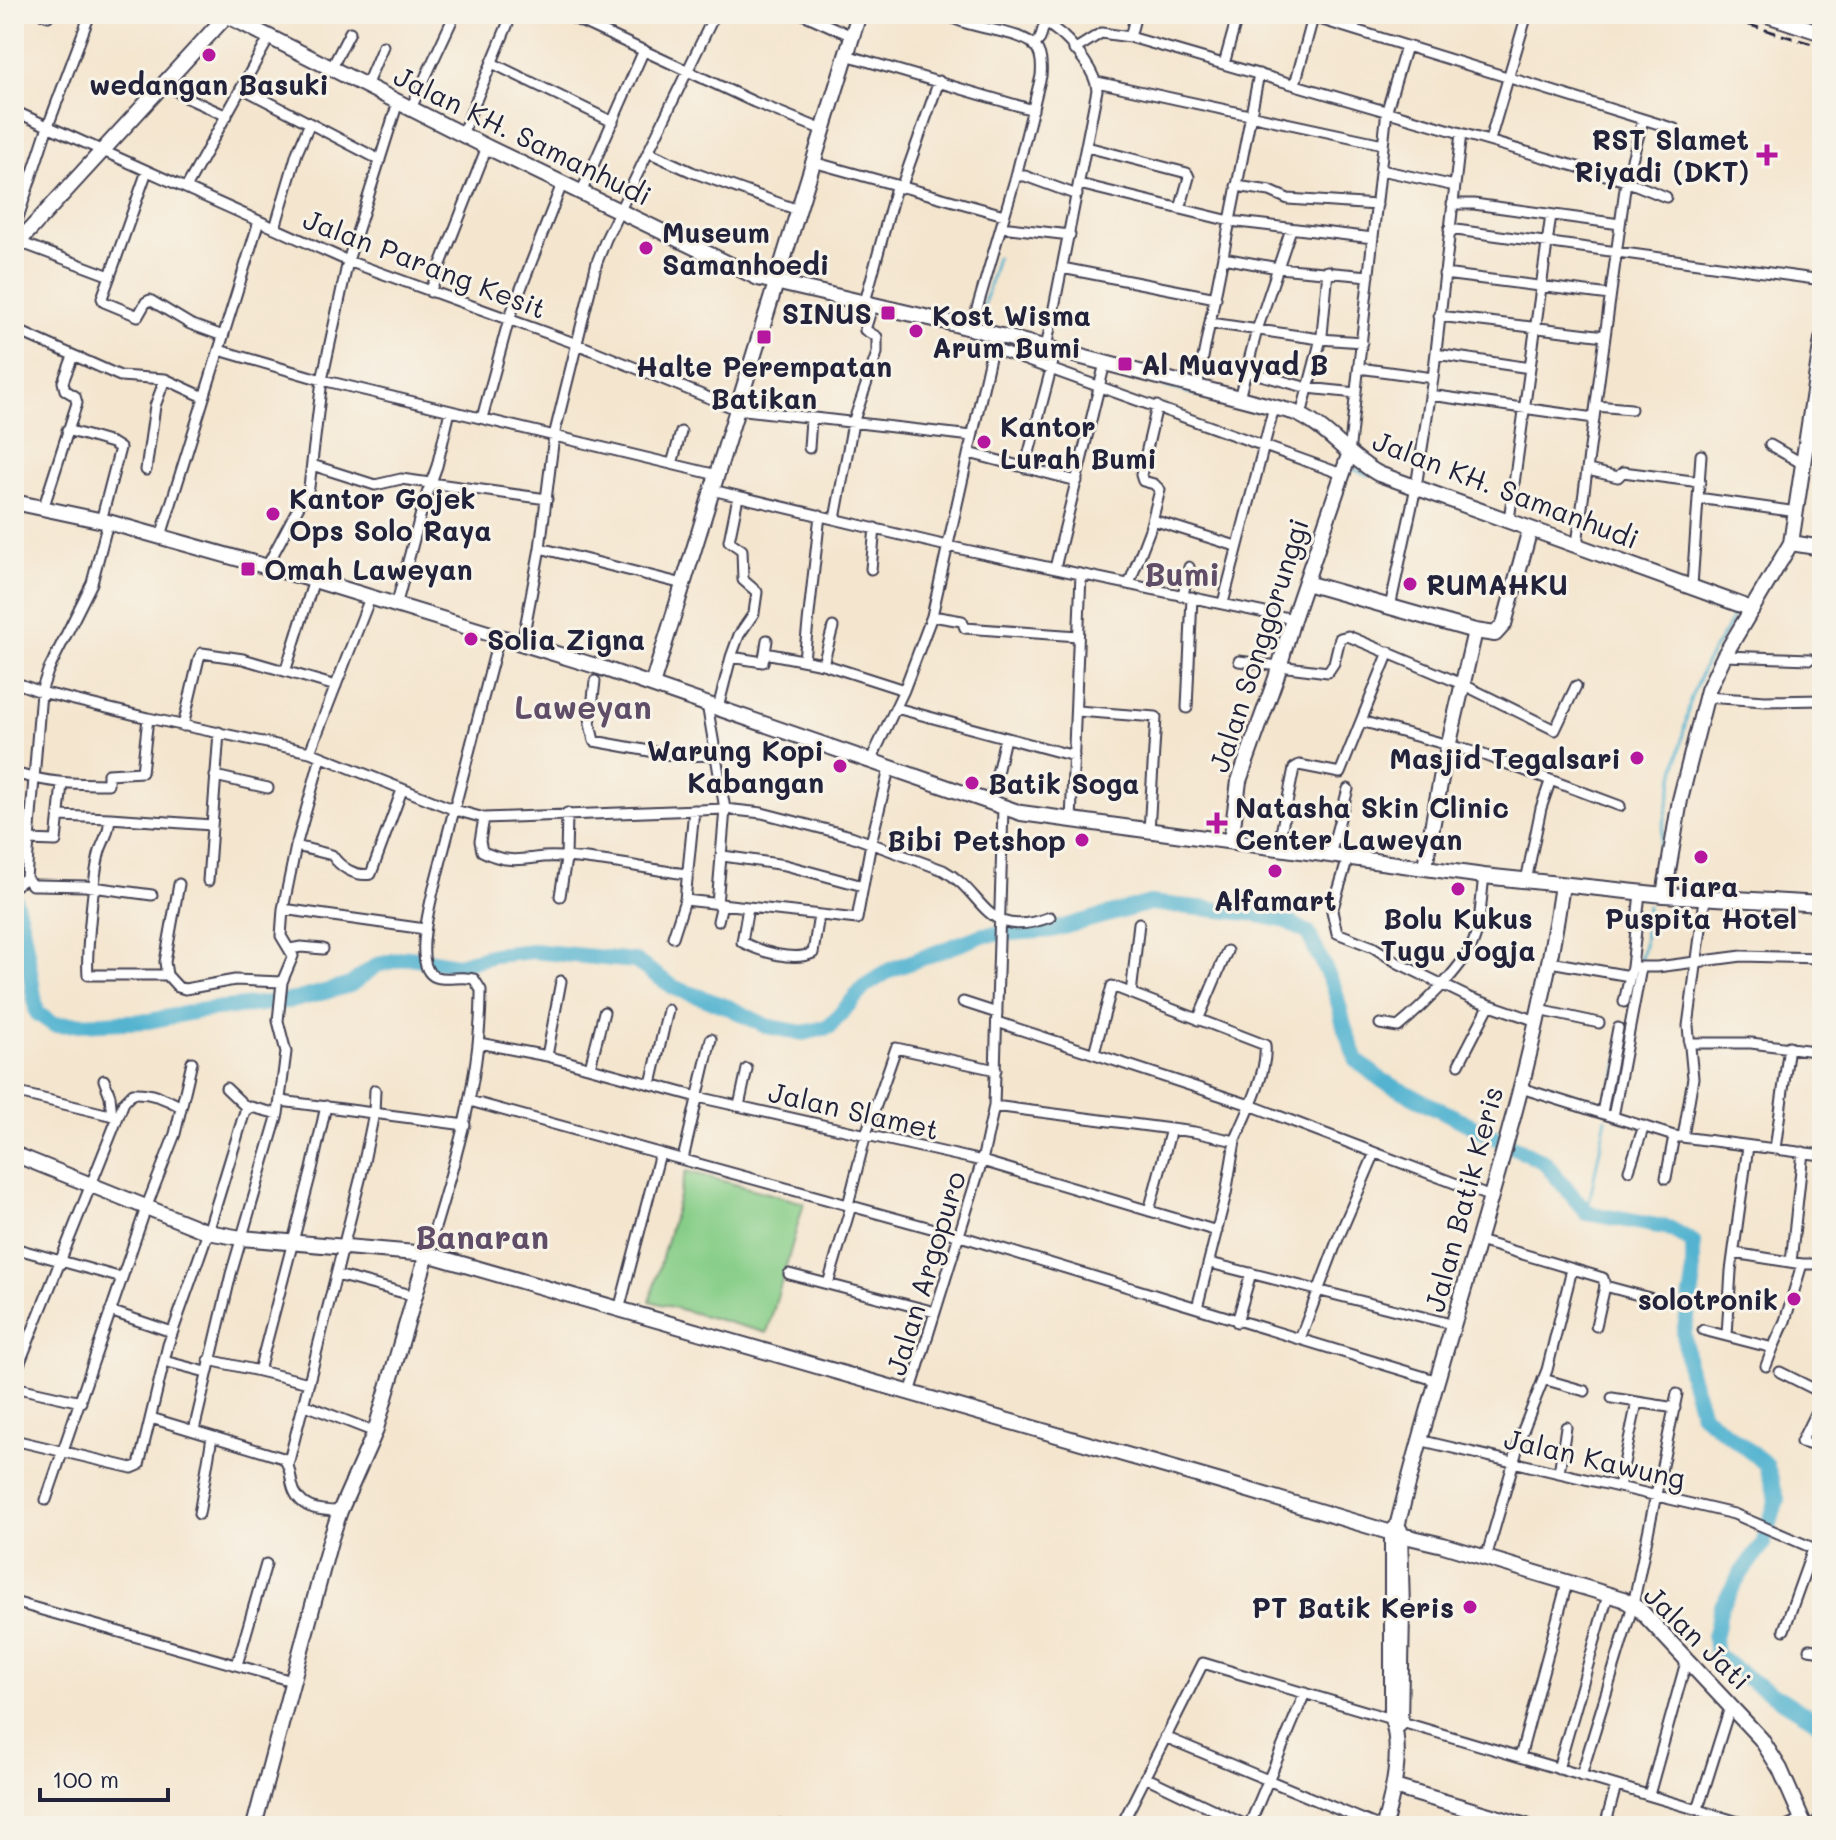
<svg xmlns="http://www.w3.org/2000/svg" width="1836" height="1840" font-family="Mali,sans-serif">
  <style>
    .green { fill: #87ce88; stroke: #547862; stroke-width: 2 }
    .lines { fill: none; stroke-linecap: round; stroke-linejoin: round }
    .stream { stroke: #52b3d0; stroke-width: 3 }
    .river { stroke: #52b3d0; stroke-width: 16 }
    .street-casing { stroke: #423f51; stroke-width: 13 }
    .secondary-casing { stroke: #423f51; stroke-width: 18 }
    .primary-casing { stroke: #423f51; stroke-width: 18 }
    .street { stroke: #fff; stroke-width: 9 }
    .secondary { stroke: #fff; stroke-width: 14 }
    .primary { stroke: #fff; stroke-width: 14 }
    .rail { stroke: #22223b; stroke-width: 3; stroke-dasharray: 12 6; stroke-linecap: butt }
    .poi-dot { fill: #b5179e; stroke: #f7f3e8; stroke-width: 3 }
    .labels { text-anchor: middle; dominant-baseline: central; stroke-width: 6; stroke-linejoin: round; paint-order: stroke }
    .poi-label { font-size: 28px; font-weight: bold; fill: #22223b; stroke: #f7f3e8; text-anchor: start }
    .street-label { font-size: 28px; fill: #22223b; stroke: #f7f3e8 }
    .quarter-label { font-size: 32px; font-weight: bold; fill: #604d68; stroke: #f7f3e8 }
  </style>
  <rect width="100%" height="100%" fill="#f7f3e8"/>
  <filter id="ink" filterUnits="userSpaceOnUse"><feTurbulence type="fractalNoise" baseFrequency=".0125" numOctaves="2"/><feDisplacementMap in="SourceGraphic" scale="16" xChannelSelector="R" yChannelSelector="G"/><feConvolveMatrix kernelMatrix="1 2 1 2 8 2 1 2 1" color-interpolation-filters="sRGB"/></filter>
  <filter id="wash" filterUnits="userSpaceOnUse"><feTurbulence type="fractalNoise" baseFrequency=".006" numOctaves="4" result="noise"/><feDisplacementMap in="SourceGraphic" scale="32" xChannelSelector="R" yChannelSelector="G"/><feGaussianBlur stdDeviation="1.8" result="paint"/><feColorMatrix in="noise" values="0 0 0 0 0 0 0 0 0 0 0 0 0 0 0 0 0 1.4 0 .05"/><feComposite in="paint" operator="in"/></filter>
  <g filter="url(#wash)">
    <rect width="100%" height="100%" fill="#f4e5ce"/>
    <path class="green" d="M686 1171 804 1203 767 1333 650 1301Z"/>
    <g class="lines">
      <path class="stream" d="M955 14 1012 30 1035 39
        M1040 45 1045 54V75
        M979 323 997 257
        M979 341 990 345
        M1002 347 1045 355
        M1130 377 1257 411
        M1350 468 1369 475
        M1593 559 1733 611 1729 625 1705 664 1691 697 1652 880
        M1639 966 1644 945 1647 906
        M1608 1111 1623 1040
        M1587 1213 1606 1118"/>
      <path class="river" d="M14 898C27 935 29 974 37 1013L54 1025 149 1021 198 1011 295 1000 350 985 377 965 410 957 457 965 494 955 533 951 635 961 675 988 728 1007 766 1026 803 1033 829 1027 865 986 890 970 983 935 1052 930 1150 903 1249 913 1287 921 1308 933 1335 990 1345 1029 1357 1061 1383 1081 1544 1162 1587 1213 1669 1228 1693 1242V1285L1684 1333 1689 1371 1702 1414 1766 1464 1777 1499 1763 1544 1742 1572 1721 1607 1714 1638 1716 1655 1748 1679 1822 1724"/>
    </g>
  </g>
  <g filter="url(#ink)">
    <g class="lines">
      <defs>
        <path id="street" d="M43 14 48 16
          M565 14 754 102 823 130
          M803 14 852 36
          M946 14C969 30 1021 30 1035 46 1042 54 1042 66 1041 76L1016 176 971 329
          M1042 14C1045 24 1055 29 1063 36 1076 48 1096 73 1097 90L1046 348
          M1303 14 1675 129
          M1130 37 1136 14
          M1034 46 1040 39 1045 22
          M1074 50 1101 33 1130 37 1626 181 1577 544
          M846 55 1033 110
          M492 63 613 122
          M1224 64 1238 14
          M331 69 350 32
          M1097 82 1383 144
          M165 83 185 97 227 116
          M1295 84 1314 14
          M366 86 383 46
          M242 88 380 160
          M411 108 455 14
          M14 111 348 261 577 344 736 409 972 436
          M1643 120 1626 181 1666 197
          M462 134 512 14
          M1490 140 1527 14
          M1087 147 1187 173 1189 177 1180 209
          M648 152 692 172 798 210
          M813 162 1004 215
          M1381 170 1455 186
          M1016 176H1025L1077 195
          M1079 184 1230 221 1373 238
          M1236 186 1270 191 1288 199 1377 205
          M186 188 269 38
          M901 188 939 81
          M581 193 644 50
          M1452 204H1474L1620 224
          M1001 227 1070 235
          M275 228 297 153 309 125
          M1449 229 1822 280
          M14 230 48 126 90 14
          M19 242 110 276 147 171
          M1223 258 1278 268 1369 276
          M1062 268 1216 298
          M1444 274 1610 295
          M110 276 102 298 104 302 138 316 146 302 150 300 190 324 223 336
          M430 292 487 147
          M865 302 896 187
          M1439 316 1605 336
          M1211 323 1320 339 1362 342
          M14 329 120 376 165 379 204 397
          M992 348 1342 474
          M219 350 322 380 717 475
          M1436 354 1530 368
          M1359 368 1433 378
          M1246 371 1308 388 1356 393
          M1197 388 1259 74
          M1430 395 1594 418
          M1239 398 1257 330 1291 229
          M1596 406 1631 409
          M1301 415 1322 335 1328 271
          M482 418 509 319 562 184
          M67 430 112 443 120 448 101 521
          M1770 445 1803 464
          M809 448 811 419
          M969 453 1077 481
          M1349 454 1387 110 1406 46
          M672 464 681 432
          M312 465 375 485 401 479 547 499
          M1025 468 1056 350
          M146 470 155 406 165 379
          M1588 470 1618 477 1623 472 1700 482
          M712 490 947 546 1293 619
          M1698 498 1797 512
          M43 509 77 403 75 396 65 390 63 382 73 356
          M835 519 853 423 877 353V337L865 330 873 304
          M1153 520 1236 546
          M1509 520 1551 215
          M161 536 259 221
          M540 548 683 584
          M267 566 309 487 322 380 348 261 398 102
          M1055 568 1105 363
          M871 569 875 528
          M1129 584 1150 529 1160 490 1154 484 1143 481 1141 475 1157 406
          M1692 586 1701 455
          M1183 595 1189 567
          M1223 603 1274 407
          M396 606 424 502 437 466 450 411
          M1390 607 1416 487 1433 378 1461 133
          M932 616 962 621 965 628 1078 636
          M522 644 540 548 554 436 597 262 606 239 715 14
          M765 653 767 640
          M1724 656 1810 659
          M731 657 739 635 754 613 757 592 743 580 742 550 729 541 738 497
          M804 659 820 515
          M1239 661 1328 672 1334 663 1340 638 1348 636 1462 684 1555 730 1576 686
          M823 664 833 627
          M286 669 314 580
          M595 681 590 724 594 741 677 756 716 755
          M14 682 41 692 148 718 310 752 455 810 484 818 725 809 762 813 851 836 943 870C986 893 984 942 1050 917
          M1705 697 1765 701 1822 700
          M707 704 725 809 717 904
          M718 708 731 657 763 662 765 653 823 664 904 690
          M896 708 1074 756
          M1187 708 1192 597
          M1077 711 1156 717 1149 831
          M1361 721 1481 754 1620 806
          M183 726 199 658 202 653 243 659 336 686
          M310 752 370 598
          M870 762 904 690 932 616 995 335
          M14 773C48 783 73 784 108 784V774L142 772 148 718
          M215 776 268 788
          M990 804 1005 738
          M59 816 110 818C108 835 106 835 101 848 94 866 86 955 88 975H167
          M110 818 212 825
          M484 818 480 841 482 851C504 863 520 860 543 857 559 856 579 858 594 860 625 863 656 871 688 874
          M1071 821 1081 574
          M28 840 56 841 62 784
          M296 846 332 855C340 867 355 877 371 874L402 790
          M1278 848 1294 768 1299 765 1340 773 1389 652
          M1330 855 1348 789
          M723 856 785 865 863 886
          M1348 858 1332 911 1337 933 1373 947 1398 963 1470 998 1537 1021
          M26 878 41 692 48 671 92 583 108 522
          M26 878 32 885H37L85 886 152 895
          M208 881 219 732
          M1526 881 1541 808 1550 782
          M179 884 165 962 167 975 178 987 185 989 235 980 282 982
          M14 886 26 878
          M560 896 566 859 567 813
          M685 900 857 919 871 843 889 769
          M748 907 742 942C761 952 793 962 813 953L819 915
          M283 909 425 929
          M718 921 722 904
          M673 937 685 900 694 810
          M290 949 301 947 323 949
          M1550 962 1630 976
          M1632 967H1657L1742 956 1822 958
          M1131 994 1139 923
          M963 1002 997 1013
          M1624 1002 1632 967 1640 893
          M1539 1010 1599 1023
          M1198 1020 1227 951
          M997 1022 1250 1105 1491 1197
          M1380 1024 1398 1027C1420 1009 1461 970 1473 943 1481 924 1481 897 1484 876
          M479 1043 547 1056 698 1097 982 1161 1217 1231
          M1689 1043H1751L1822 1052
          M1094 1053 1112 986 1265 1045C1268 1072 1246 1116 1235 1141
          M547 1056 561 981
          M1459 1064 1489 1006
          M590 1067 604 1012
          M104 1080 110 1096 112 1116
          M651 1084 668 1010
          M226 1088 247 1108
          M1521 1088 1674 1136 1822 1155
          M14 1092 118 1117
          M281 1101 465 1125
          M470 1101 960 1236 1438 1381
          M739 1106 747 1069
          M994 1106 1194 1132 1235 1141 1226 1194 1197 1308
          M1602 1113 1618 1028
          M1613 1117 1641 968
          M1683 1137 1693 1078 1688 1026 1705 899
          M1775 1149 1789 1046
          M683 1159 711 1039
          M1629 1170 1644 1126
          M1666 1178 1674 1136
          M848 1205 866 1134 896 1048 996 1070
          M1149 1211 1171 1129
          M1479 1241 1603 1278 1605 1286 1596 1326
          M14 1248 122 1278
          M1734 1253 1802 1264H1822
          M427 1254C453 1169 480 1085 481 996V990L474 979C461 975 448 981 436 977 412 969 430 906 434 887L499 637
          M1791 1262 1803 1152
          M1210 1263 1455 1325
          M789 1274 935 1312
          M337 1275 415 1296
          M828 1284 851 1206
          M1605 1286 1657 1300
          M619 1310 660 1153
          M110 1311 172 1332
          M1237 1322 1251 1273
          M1703 1330 1773 1348 1785 1321 1802 1264
          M1727 1335 1731 1271 1748 1146
          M1300 1339 1337 1241 1374 1155
          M209 1360 259 1371
          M164 1361 206 1372
          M1766 1366 1773 1348
          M1780 1372 1822 1393
          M14 1377 124 1102 133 1093C151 1092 166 1098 181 1107
          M1543 1379 1585 1391
          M309 1383 259 1371 312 1169 326 1106
          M14 1387 81 1402
          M910 1393 982 1161 994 1106 1003 808
          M1612 1398 1675 1408
          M1822 1399 1801 1442 1822 1448
          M303 1404 375 1432
          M151 1418 283 1458C290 1466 290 1474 292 1484 298 1509 318 1511 340 1511
          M194 1430 231 1274 278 1114 286 1052 278 1021 282 982 293 956 281 936 283 909 296 846 321 757
          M14 1440 132 1468 139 1465 168 1345 208 1232 245 1111 251 1107 278 1114
          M1419 1440 1734 1514 1822 1552
          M288 1465 361 1176 374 1113 375 1090
          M1559 1473 1566 1427
          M1619 1487 1637 1402
          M46 1500 146 1208 175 1134 192 1062
          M199 1514 212 1437
          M1486 1558 1522 1433 1547 1370 1572 1269
          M14 1602 292 1681
          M1784 1630 1813 1549
          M1809 1649 1822 1651
          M237 1665 266 1564
          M1165 1737 1378 1826
          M1520 1757 1567 1583
          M1558 1769 1608 1595
          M1581 1776 1633 1605 1677 1394
          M1145 1777 1248 1826
          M1649 1795 1686 1662
          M1698 1809 1731 1704
          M780 1826V1824L788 1826
          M1121 1826 1203 1663 1752 1826
          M1249 1826 1305 1693
          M1605 1826 1616 1786
          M1786 1826 1802 1819
          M1812 1826 1822 1816"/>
        <path id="secondary" d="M224 14 487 147 758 278 951 323 1293 412C1326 425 1347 457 1379 474L1752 609
          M14 247 228 14
          M14 502 108 522 314 580 599 667 1021 813 1484 876 1664 895
          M1791 543 1822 548
          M1306 583 1475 631 1495 634 1504 624 1530 529
          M652 685 859 14
          M1231 841 1239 781 1276 678 1293 619 1349 455
          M1425 866 1442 773 1475 631
          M14 1154 208 1232 241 1238 427 1254 1238 1487 1392 1533 1443 1545 1623 1599 1640 1610 1761 1739 1780 1769 1805 1826
          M1400 1724 1402 1610 1400 1530
          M1394 1787 1526 1826
          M254 1826 330 1541 340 1511 375 1432 427 1254
          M1384 1826C1393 1793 1403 1753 1392 1719V1533L1398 1523C1451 1310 1531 1104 1562 885"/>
        <path id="primary" d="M1764 14 1822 33
          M1822 339 1791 543 1724 656 1708 690 1680 800 1664 895 1822 904"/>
      </defs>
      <use href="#street" class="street-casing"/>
      <use href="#secondary" class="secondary-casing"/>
      <use href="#primary" class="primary-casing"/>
      <use href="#street" class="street"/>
      <use href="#secondary" class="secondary"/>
      <use href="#primary" class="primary"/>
      <path class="rail" d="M1713 14 1822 47"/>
    </g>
  </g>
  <g class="poi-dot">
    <circle cx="209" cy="55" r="8"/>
    <path d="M1763 143h8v8h8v8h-8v8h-8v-8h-8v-8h8z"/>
    <circle cx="646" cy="248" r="8"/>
    <rect x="880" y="305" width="16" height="16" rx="4"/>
    <circle cx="916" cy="331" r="8"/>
    <rect x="756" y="329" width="16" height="16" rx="4"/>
    <rect x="1117" y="356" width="16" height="16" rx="4"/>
    <circle cx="984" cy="442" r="8"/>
    <circle cx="273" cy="514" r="8"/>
    <rect x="240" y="561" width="16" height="16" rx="4"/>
    <circle cx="1410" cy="584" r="8"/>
    <circle cx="471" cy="639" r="8"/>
    <circle cx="1637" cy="758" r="8"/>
    <circle cx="840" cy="766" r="8"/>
    <circle cx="972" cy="783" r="8"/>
    <path d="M1213 811h8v8h8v8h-8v8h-8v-8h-8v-8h8z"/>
    <circle cx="1082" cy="840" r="8"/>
    <circle cx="1701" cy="857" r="8"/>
    <circle cx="1275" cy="871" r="8"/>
    <circle cx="1458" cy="889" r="8"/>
    <circle cx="1794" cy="1299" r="8"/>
    <circle cx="1470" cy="1607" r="8"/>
  </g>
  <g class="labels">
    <g class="poi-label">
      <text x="209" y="84" text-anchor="middle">wedangan Basuki</text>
      <text x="1749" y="139" text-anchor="end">RST Slamet<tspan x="1749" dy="32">Riyadi (DKT)</tspan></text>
      <text x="662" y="232">Museum<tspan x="662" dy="32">Samanhoedi</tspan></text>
      <text x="872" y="313" text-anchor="end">SINUS</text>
      <text x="932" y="315">Kost Wisma<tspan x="932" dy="32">Arum Bumi</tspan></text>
      <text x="1141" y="364">Al Muayyad B</text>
      <text x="764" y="366" text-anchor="middle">Halte Perempatan<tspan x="764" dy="32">Batikan</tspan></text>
      <text x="1000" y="426">Kantor<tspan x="1000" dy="32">Lurah Bumi</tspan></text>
      <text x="289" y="498">Kantor Gojek<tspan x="289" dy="32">Ops Solo Raya</tspan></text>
      <text x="264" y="569">Omah Laweyan</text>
      <text x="1426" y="584">RUMAHKU</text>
      <text x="487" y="639">Solia Zigna</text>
      <text x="824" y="750" text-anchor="end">Warung Kopi<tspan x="824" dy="32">Kabangan</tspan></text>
      <text x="1621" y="758" text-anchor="end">Masjid Tegalsari</text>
      <text x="988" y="783">Batik Soga</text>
      <text x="1235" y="807">Natasha Skin Clinic<tspan x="1235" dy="32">Center Laweyan</tspan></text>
      <text x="1066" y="840" text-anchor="end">Bibi Petshop</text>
      <text x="1701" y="886" text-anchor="middle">Tiara<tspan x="1701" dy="32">Puspita Hotel</tspan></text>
      <text x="1275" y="900" text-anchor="middle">Alfamart</text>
      <text x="1458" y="918" text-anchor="middle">Bolu Kukus<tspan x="1458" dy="32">Tugu Jogja</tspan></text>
      <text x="1778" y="1299" text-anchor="end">solotronik</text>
      <text x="1454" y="1607" text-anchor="end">PT Batik Keris</text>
    </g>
    <g class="street-label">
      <text transform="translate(523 135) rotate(26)">Jalan KH. Samanhudi</text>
      <text transform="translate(425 263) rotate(21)">Jalan Parang Kesit</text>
      <text transform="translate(1506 489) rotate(21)">Jalan KH. Samanhudi</text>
      <text transform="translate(1258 645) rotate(-72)">Jalan Songgorunggi</text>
      <text transform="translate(854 1110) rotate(13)">Jalan Slamet</text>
      <text transform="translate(1463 1199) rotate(-75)">Jalan Batik Keris</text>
      <text transform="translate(925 1273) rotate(-73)">Jalan Argopuro</text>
      <text transform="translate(1595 1458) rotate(13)">Jalan Kawung</text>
      <text transform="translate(1698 1637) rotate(44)">Jalan Jati</text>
    </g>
    <g class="quarter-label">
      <text x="1182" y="573">Bumi</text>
      <text x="583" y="706">Laweyan</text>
      <text x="482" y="1236">Banaran</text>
    </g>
  </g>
  <rect width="1836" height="1840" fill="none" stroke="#f7f3e8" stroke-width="48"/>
  <path d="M40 1788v12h128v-12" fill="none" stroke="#22223b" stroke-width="4"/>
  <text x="52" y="1788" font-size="24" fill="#22223b" stroke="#f7f3e8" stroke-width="6" paint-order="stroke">100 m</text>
</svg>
